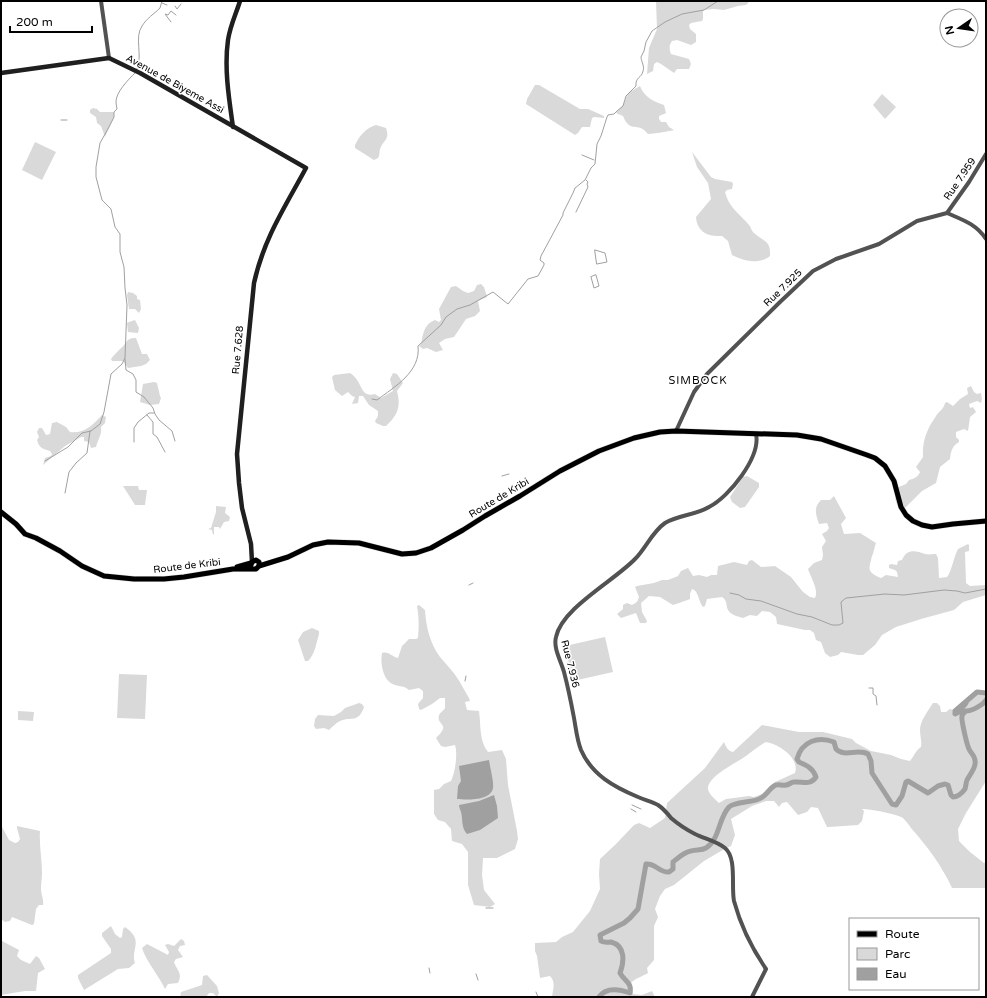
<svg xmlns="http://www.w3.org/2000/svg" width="987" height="998" font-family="'Varela Round',sans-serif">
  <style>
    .green { fill: #d9d9d9; fill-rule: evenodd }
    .water { fill: #a0a0a0 }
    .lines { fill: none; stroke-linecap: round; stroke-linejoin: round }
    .stream { stroke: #a0a0a0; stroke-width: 1 }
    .river { stroke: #a0a0a0; stroke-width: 5 }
    .primary-casing { stroke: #dbdbdb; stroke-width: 6 }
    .tertiary { stroke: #525252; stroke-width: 4 }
    .secondary { stroke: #1f1f1f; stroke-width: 4.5 }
    .primary { stroke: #000; stroke-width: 5 }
    .labels { text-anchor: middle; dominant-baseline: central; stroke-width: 3; stroke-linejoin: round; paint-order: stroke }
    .street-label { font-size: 10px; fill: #000; stroke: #fff }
    .neighbourhood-label { font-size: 11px; letter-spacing: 1px; fill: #000; stroke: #fff }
  </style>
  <rect width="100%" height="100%" fill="#fff"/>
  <path class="green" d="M656 1H750L746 5 738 6 724 10 714 9 704 10 703 11V19L702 21 691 23 689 25 690 29 696 34V42L691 45 677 40 672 41C669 45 669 49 671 54L689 59 691 64 689 69H677L674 73 661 64 657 62 654 64 653 71 647 74 649 48 657 29Z
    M535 85H539L580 109H588L604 116V118L594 117 592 118 590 127H582L578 133 575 135 526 104 527 99Z
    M640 86C644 97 653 101 664 105L666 113 659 116V119L661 122H666L669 127 674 130C671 131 652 134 648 134 637 120 631 135 623 116L616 113 620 108 623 106C628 93 626 94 640 86Z
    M882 94 896 107 885 119 873 105Z
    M93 108 97 109 100 112H114V117L105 137 101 126 97 123 96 117 90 113V110Z
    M376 125 386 128C390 140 384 139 380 149 379 152 380 155 378 158L374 160 355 148V145C360 135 366 128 376 125Z
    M35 142 56 152 42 180 22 170Z
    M692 152 711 177 715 179 732 182 733 184 732 189 727 190 725 192C729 208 739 213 749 225 751 227 751 230 754 233 764 242 771 240 770 256 759 265 744 261 732 255L728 241 722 236C708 237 697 232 696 217L711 199 708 183 697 167Z
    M481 284 484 287 487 297 478 301 480 311 475 316 466 319 454 337 445 339 439 343 443 350 436 352 427 348 423 349 419 346 421 344C423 334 424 324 435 320L439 322 441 320 439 309 451 287 456 286 463 291 468 293 474 291 477 285Z
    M128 292 133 293 137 296V299L140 300 141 309 139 313 135 309H129L127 295Z
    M135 320 139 328 138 333 128 332 127 323 129 322Z
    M136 338 142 354H147L150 360 146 364 141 366 128 368 123 361H112L111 359C114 355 116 353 120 349 127 344 125 338 136 338Z
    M350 373C364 382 359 398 375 394L381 398 393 391 390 379 393 373 397 374 403 383 397 391C401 407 398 415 386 426H383L376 423 375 421 378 416V411L369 405 363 396H359L358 403 352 404 355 397 352 396 348 392 342 396 335 390 332 377 334 375Z
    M154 382 157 383 160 396 161 398 159 404 150 405 140 402 143 384Z
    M971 386 974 392 977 394 981 393 982 399 981 403 977 401 969 404 970 408 973 407 976 412 970 417 968 431 964 429 956 432V437L959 440V442C952 446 951 451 950 459L940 467 936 483 922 491 903 510H900C895 500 893 498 899 487L906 484 909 480C914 479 918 477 920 472L916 467 923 457C922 441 927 429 936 416 939 411 944 409 945 403L947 402 953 406 960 399 968 394 967 388Z
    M102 415 106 417 105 423 101 427C102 435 98 439 96 447L91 448 89 442 84 441V437H81L65 446 43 465 45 458 51 456 52 454 50 451C43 449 39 448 37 440L39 437 37 432 39 428H42L46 435 50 434 52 423 57 422 66 427 70 432C84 434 93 425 102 415Z
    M747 476 759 483V487L745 507 740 508 732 502 730 497 743 477Z
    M123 486H138L139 490H147L145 505H135Z
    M834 496 846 518 841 524 844 534 860 533 876 543C874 548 874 552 872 556 869 569 866 572 881 578L886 575 898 577 897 572 895 570 889 568V565L891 564 897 565 898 561 902 560C907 548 916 551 925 554 929 555 933 554 936 554L938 558 939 578 947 577C951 573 954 556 958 549L968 544 969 545V551L965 552 966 583 970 586 986 585V595L963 602 954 610 921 619 896 627 882 635 875 645 863 655H858L841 652 838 655 830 657 825 653 821 642 816 640 814 633 810 630H805L777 624 776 617 770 612 762 611 757 616 750 615 743 618C719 612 732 604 722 597L707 599 705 606 703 607C698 601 699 591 692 589L690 594V599C688 600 676 604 673 605L660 597 649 596 641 603 642 612 647 621 646 623H640L636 613 621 618 617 614 623 609V605L627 603 632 605 637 602 639 597 635 587 637 586 654 583 662 580H668L678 576 681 571 688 568 693 576 699 575 707 577 711 575H717L718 566 734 562 747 565 749 561 752 560 761 567 775 566 791 577 803 592 810 597 815 598C819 590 811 578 808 569L814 563 822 560 823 555 822 547 826 541 822 534 827 531 829 528 827 523 819 524C816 515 813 508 821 500H830Z
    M216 506 226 507 225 513 230 517 229 521 224 522 220 529 219 527H214V534L213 535 212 530 208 529 211 528 216 512Z
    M419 605 425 610C426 627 430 643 440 657 446 664 453 671 458 679 462 685 465 692 469 698L470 701 465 702 467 710 479 711C481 725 479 741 488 752L502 750 506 759 508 785 517 831 518 839 515 849 497 858H483L482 875 484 890 495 904 490 907 474 905 468 885V852L462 844 452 841 451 829 445 822 438 820 434 814V790L439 789 444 784 451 781C455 773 458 754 455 745L445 747 441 746 436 738C452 723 436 726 439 715 440 713 444 710 445 708V698H440L432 704 421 710 419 709 418 704 423 698V691L419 688 409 690C403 685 401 687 395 685 383 682 380 663 382 653 389 651 392 657 398 658L402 646 409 639H416L418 638C419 627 419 617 417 606Z
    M312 628 319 631V634C316 644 315 654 308 661H305L298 640 303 632Z
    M605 637 613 672 573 681 565 646Z
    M119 674 147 675 145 719 117 718Z
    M986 690V781L966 813 958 829 959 841 970 852 984 863 986 862V888H952C942 866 927 846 911 828 909 825 906 821 903 818 898 814 869 809 862 809L864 811 862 821 858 825 829 827H827L818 808 811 807 807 812 798 815 787 802 782 803 779 807 774 801H766L752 806 731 819 735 835 731 846 721 851 704 861 674 885 665 889 660 896 655 909 658 917 654 926V960L647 968 648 973C643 976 634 979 631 983L633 994 642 995 652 991 655 997H552C553 989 556 982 550 976L540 978 537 956 535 951V943L556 942 562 937 573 932 590 911 600 889 599 874 600 859 616 844 634 825 639 823 650 828 665 818 667 803 705 768 724 742C726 747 728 751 733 752L762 725 799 732H823L852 739 856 743 871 751 891 755 901 759 910 761C914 756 916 750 921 747 922 741 920 736 920 730 920 721 928 711 933 703H937L940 706 941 712H946L950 709 954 710 975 692H984ZM766 742C779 744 800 758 795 773L775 782 762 794 754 797 749 796 726 799 719 803C715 799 708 794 708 788 709 776 734 764 743 758 751 753 758 746 766 742Z
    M359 703 362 704 364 707C358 724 351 716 340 721 336 723 332 727 329 730L324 728 316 729 314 726 315 719 318 715 334 716 341 712 345 708Z
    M18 711 34 712 33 721 18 720Z
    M1 825 9 840 15 843 18 842 20 839 17 828V826L40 831C39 845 42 859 42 873 42 878 41 883 41 889 41 895 44 899 43 905H39L36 909 34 924 32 925 12 917 10 921 5 922 1 919Z
    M111 926 115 934 120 938 122 937 123 929 125 927C145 941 130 949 135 963L129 968 118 969 84 990 78 978V975L111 953V949L102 936V933Z
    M181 939 184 941 185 945 180 946 178 950 183 957 176 959 174 962C177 971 183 973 178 983L168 984 165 989C158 974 147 963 142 948L147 944 168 955 169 952 165 945 168 944 174 946Z
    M2 941 19 950 17 956 21 960 30 964 36 956 39 958 45 969 38 973 36 991H25L1 995V943Z
    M207 975 217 986 219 993 217 997 213 993H209L206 997H180L181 992 202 985 203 976Z"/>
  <path class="water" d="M489 760C490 767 494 782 493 788 491 801 466 800 457 799L458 786 461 781 459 766Z
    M494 795 497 806 498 818 480 830 467 834C461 828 463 819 461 812 460 809 459 807 459 805L479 801Z"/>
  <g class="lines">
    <path class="stream" d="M162 3 167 5
      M175 6 177 9 181 4
      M171 22 165 14 168 15 171 11 176 15
      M137 69C143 55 134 38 142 26 147 18 154 14 160 8L162 1
      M61 120H67
      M582 155 594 160
      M576 212 588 187 587 184 588 182 586 180
      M595 250 605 253 607 262 597 264Z
      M596 275 599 286 594 288 591 277Z
      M125 359 126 370 133 374 136 380V392L144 397 153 408 155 414 159 420 172 431 175 441
      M372 399 377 400C394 387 421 372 418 346L441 325 446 317 457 309 470 305 493 292 508 304 528 279 538 276 544 265V263L540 260 541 256 563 215V213L573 193 575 188 585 180 591 168 595 164 597 144 601 136 607 117 608 115 614 114 617 111 623 106 626 96 636 86C635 77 642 78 643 71 645 67 641 61 641 57L644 51 646 42 652 31 665 22 682 14 704 10 718 1
      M147 415 153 422V434L157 437 165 452
      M134 442V428L138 422 149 413H154
      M45 461 68 447 82 433 91 431 100 424 104 412 111 374 122 364 125 358 127 305 125 288 124 267 120 252V234L115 227 111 209 102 200 96 177V167L100 143 109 127 114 117V112L117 109C117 107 116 105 116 103 115 93 128 80 135 73
      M502 476 509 474
      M65 493 69 472 76 463 87 453 90 431
      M469 585 473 583
      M730 593 739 595 746 599 761 601 797 614 812 617 832 625H839L843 623 841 602 846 598 885 594 904 595 944 590 957 591 965 593 986 589
      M465 681 466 676
      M869 688H873V694L876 696 877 705
      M632 805 641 809
      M631 809 636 812
      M486 908H493
      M429 968 430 973
      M476 974 478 980
      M536 992 538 997"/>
    <path class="river" d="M966 703 959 712 955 714V711L977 692 986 693
      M599 997C606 987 619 989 630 993 632 982 625 982 620 973 624 962 626 946 611 942 607 942 605 943 601 941L600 935 624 923 630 918 638 909 646 864C656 863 659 873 669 872L673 869V862C678 858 684 852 691 851 696 849 701 851 706 848 720 839 718 819 729 807 735 801 753 803 761 798 767 795 769 789 774 786 777 783 782 786 786 785 789 785 791 782 794 782 803 781 810 786 816 777 813 768 806 765 799 762L797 759C802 741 818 736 834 742L836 749C845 758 857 748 868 754L871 761 872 773 892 804 896 805 902 796 906 782 908 781 928 793 938 786 945 784 948 785 951 795 953 797C957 797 962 793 965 789 966 786 966 782 967 780 971 773 978 765 974 757 973 754 970 752 969 749 967 745 961 720 962 716 963 713 964 713 966 711 972 711 983 705 986 700"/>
    <defs>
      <path id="primary" d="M1 512 16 524 25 534 36 538 60 551 82 566 104 576 134 579H164L184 577 233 569H256L259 566 288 557 313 545 328 542 359 543 402 554 416 553 431 548 463 530 485 516 520 496 560 471 599 451 634 438 660 432 676 431 797 435 821 439 867 455 875 458 885 466 894 481 901 507 906 515 913 521 922 525 932 527 953 524 986 521
        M251 565 252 562 256 560 259 562V566
        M237 567 251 563"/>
    </defs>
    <use href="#primary" class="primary-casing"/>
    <path class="tertiary" d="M101 1 109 58
      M947 213 969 182 986 154
      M947 213C963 220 976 224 986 239
      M676 431 694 392 707 374 780 302 813 271 836 259 879 244 917 221 947 213
      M752 997 766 969C751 947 741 927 734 901 731 886 737 858 725 848 716 841 705 839 695 834 687 830 678 824 671 818 667 813 664 809 658 805 652 802 645 800 638 797 614 787 592 775 581 750 577 740 576 729 574 718 571 702 568 687 564 672 561 661 553 648 556 637 562 608 614 581 635 559 646 548 652 532 665 523 678 515 696 515 709 507 729 497 761 457 756 434"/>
    <path class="secondary" d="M1 73 109 58 140 73 306 168C285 207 264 238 254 283L237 454 239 483 242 508 251 544 252 562
      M233 127C229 99 224 68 228 40 230 26 236 14 240 1"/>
    <use href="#primary" class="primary"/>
  </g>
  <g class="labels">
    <g class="street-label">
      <text transform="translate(175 84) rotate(29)">Avenue de Biyeme Assi</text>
      <text transform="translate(960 179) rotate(-56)">Rue 7.959</text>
      <text transform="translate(783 288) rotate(-44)">Rue 7.925</text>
      <text transform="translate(238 350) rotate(-85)">Rue 7.628</text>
      <text transform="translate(499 498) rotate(-31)">Route de Kribi</text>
      <text transform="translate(187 566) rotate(-7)">Route de Kribi</text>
      <text transform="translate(570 664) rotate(76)">Rue 7.936</text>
    </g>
    <g class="neighbourhood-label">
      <text x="698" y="380">SIMBOCK</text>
    </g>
  </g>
  <rect width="987" height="998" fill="none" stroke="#000000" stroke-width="4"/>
  <rect x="849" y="918" width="130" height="72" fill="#ffffff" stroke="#999999"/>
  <rect x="857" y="931" width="20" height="6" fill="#000000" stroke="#999999"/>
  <text x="885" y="938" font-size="12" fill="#000000">Route</text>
  <rect x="857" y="948" width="20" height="12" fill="#d9d9d9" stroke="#999999"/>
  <text x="885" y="958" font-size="12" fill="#000000">Parc</text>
  <rect x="857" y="968" width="20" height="12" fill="#a0a0a0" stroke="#999999"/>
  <text x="885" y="978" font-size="12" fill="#000000">Eau</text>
  <g transform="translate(959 28) rotate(257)"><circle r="19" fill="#ffffff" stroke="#999999"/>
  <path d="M0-3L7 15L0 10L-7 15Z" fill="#000000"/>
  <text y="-6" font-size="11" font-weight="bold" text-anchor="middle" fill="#000000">N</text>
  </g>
  <path d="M10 26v6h82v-6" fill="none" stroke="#000000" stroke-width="2"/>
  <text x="16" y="26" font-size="12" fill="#000000" stroke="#ffffff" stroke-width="3" paint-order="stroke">200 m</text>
</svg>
